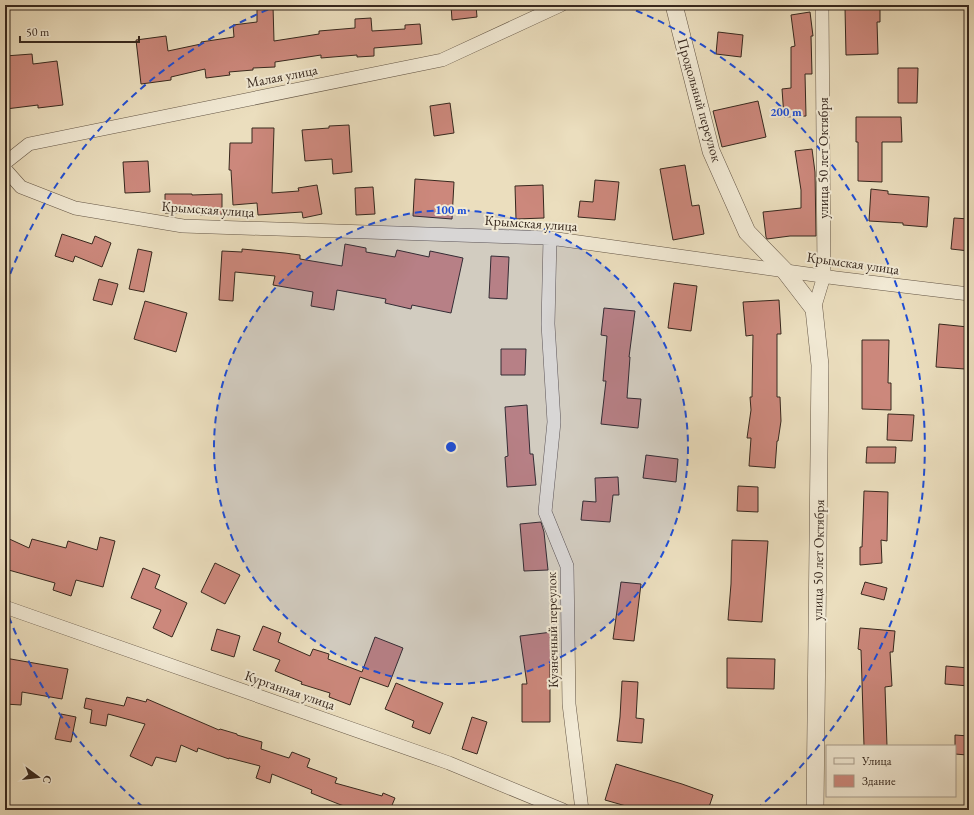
<svg xmlns="http://www.w3.org/2000/svg" width="974" height="815" font-family="'EB Garamond',serif">
  <style>
    .building { fill: #cc887c; stroke: #37281e }
    .lines { fill: none; stroke-linecap: round; stroke-linejoin: round }
    .minor-casing { stroke: #645646; stroke-width: 14 }
    .tertiary-casing { stroke: #645646; stroke-width: 18 }
    .minor { stroke: #f2ead5; stroke-width: 13 }
    .tertiary { stroke: #f2ead5; stroke-width: 17 }
    .ring { fill: none; stroke: #1d4ed8; stroke-width: 2; stroke-dasharray: 7 5 }
    .labels { text-anchor: middle; dominant-baseline: central; stroke-width: 4; stroke-linejoin: round; paint-order: stroke }
    .street-label { font-size: 14px; fill: #37281e; stroke: #f2ead5 }
    .centre { fill: #1d4ed8; stroke: #f2ead5; stroke-width: 2 }
    .ring-label { font-size: 12px; text-anchor: middle; font-weight: bold; fill: #1d4ed8; stroke: #f2ead5; stroke-width: 4; stroke-linejoin: round; paint-order: stroke }
  </style>
  <rect width="100%" height="100%" fill="#ebdebe"/>
  <filter id="stains"><feTurbulence type="fractalNoise" baseFrequency=".005" numOctaves="4"/><feColorMatrix values="0 0 0 0 .2 0 0 0 0 .09 0 0 0 0 .02 0 0 0 .5 -.17"/></filter>
  <radialGradient id="worn" r=".72"><stop offset=".6" stop-color="#630" stop-opacity="0"/><stop offset="1" stop-color="#630" stop-opacity=".3"/></radialGradient>
  <path class="building" d="M451 5H476L477 17 452 20Z
    M273 6 274 41 319 34V31L355 28V19L371 18 372 31 405 29V25L420 24 422 44 374 48V56L357 57V55L321 58V55L275 62V67L253 68V70L229 72 230 75 206 78 205 69 171 77V80L141 84 136 40 166 36 168 51 201 44V42L234 37 233 25 257 22V7Z
    M845 8H880V22H877L878 54 846 55Z
    M810 12 813 36H811L812 74H805L806 116 784 117 782 89 791 88V47L795 46 791 15Z
    M718 32 743 35 741 57 716 54Z
    M32 54 33 64 57 61 63 105 38 108V105L6 109 5 56Z
    M898 68H918L917 103H898Z
    M758 101 766 137 722 147 713 111Z
    M450 103 454 133 434 136 430 106Z
    M856 117H901L902 142H882V182L858 181V142H856Z
    M349 125 352 172 333 174 332 159 305 161 302 130 329 128V126Z
    M252 128H274L272 193 299 191 298 188 317 185 322 214 303 218 302 212 258 215 257 203 233 205 231 170H229L230 143H252Z
    M812 149 815 172 816 236H790L767 239 766 237 763 212 801 208V190L795 151Z
    M148 161 150 192 125 193 123 162Z
    M685 165 692 206 699 205 704 234 673 240 660 169Z
    M415 179 454 182 452 219 413 216Z
    M595 180 619 182 615 220 578 217 580 201 593 202Z
    M543 185 544 218 516 219 515 186Z
    M373 187 375 214 356 215 355 188Z
    M871 189 888 191V194L929 197 927 227 903 225V223L869 221Z
    M165 194H192V195L222 194V214L200 215V213H165Z
    M954 218 969 219V251L951 249Z
    M62 234 92 244 95 236 111 243 102 267 75 256 73 262 55 256Z
    M345 244 366 248V252L395 257 397 250 429 257 430 251 463 258 451 313 412 305 411 309 385 303 386 299 337 290 334 310 311 306 313 292 273 285 275 276 235 272 233 301 219 300 222 251 242 252V249L285 253 300 255V259L342 266Z
    M138 249 152 252 144 292 129 289Z
    M491 256 509 257 507 299 489 298Z
    M99 279 118 284 112 305 93 300Z
    M674 283 697 286 691 331 668 328Z
    M779 300 781 334H777V397H780L781 421 778 441H777L775 468 749 466 751 438H747L751 410 750 397H752L753 335 746 336 743 302Z
    M145 301 187 313 176 352 134 339Z
    M604 308 635 311 629 357H630L627 398 641 399 638 428 601 424 606 381H603L607 336 601 335Z
    M939 324 968 327 965 369 936 367Z
    M862 340H889L888 383H891V410L862 409Z
    M501 349H526L525 375H501Z
    M527 405 530 454H533L536 485 507 487 505 457 508 456 505 407Z
    M888 414 914 415 912 441 887 440Z
    M867 447H896L895 463H866Z
    M646 455 678 459 676 482 643 478Z
    M618 477 619 495H613L610 522 581 520 583 501 596 502 595 478Z
    M738 486 758 487V512L737 511Z
    M864 491 888 492 887 541 881 540 882 563 860 565V547H862Z
    M541 522 544 532 548 570 524 571 520 524Z
    M5 537 29 548 32 539 66 548 68 541 97 550 100 537 115 541 103 587 76 580 71 596 53 590 55 583 5 569Z
    M732 540 768 541 762 622 728 620 731 584Z
    M215 563 240 575 225 604 201 592Z
    M143 568 160 575 155 588 187 603 172 637 153 628 161 610 131 598Z
    M621 582 641 584 634 641 613 639Z
    M865 582 887 588 884 600 861 594Z
    M263 626 281 633 278 642 310 656 313 649 329 654 328 659 362 672 375 637 403 648 388 687 360 677 350 705 329 697 330 693 301 684 302 682 275 671 280 660 253 650Z
    M860 628 895 631 893 652H890L892 686 885 687 887 746H864L861 650 858 649Z
    M217 629 240 636 234 657 211 650Z
    M552 632 556 664H550V722H522V684H527L520 636Z
    M5 658 68 669 62 699 22 692 21 705 5 704Z
    M727 658 775 659 774 689 727 688Z
    M946 666 969 668V686L945 684Z
    M622 681 638 682 636 718 644 719 642 743 617 741 620 717Z
    M396 683 443 703 430 734 412 727 414 721 385 709Z
    M127 697 146 702 147 699 219 730 220 729 237 734V735L262 742 261 749 289 758 292 752 310 759 307 767 337 778 335 783 382 796 383 793 395 798 390 810H360L341 805 311 793 312 790 272 774 270 783 256 778 260 766 229 758V759L198 748 197 752 181 745 176 762 156 757 152 766 130 756 145 724 108 714 106 726 90 723 92 710 84 708 86 698 124 706Z
    M61 714 76 717 71 742 55 739Z
    M472 717 487 722 477 754 462 749Z
    M955 735 969 736 967 755 955 754Z
    M616 764 682 784 713 795 708 810H640L605 800Z"/>
  <g class="lines">
    <defs>
      <path id="minor" d="M5 163 29 144 442 60 561 5
        M5 169 21 187 75 208 183 226 550 238 836 278 969 294
        M550 238 548 324 554 422 545 512 567 566 569 704 582 810
        M814 309 824 276 822 5
        M5 607 449 763 563 810"/>
      <path id="tertiary" d="M674 5 711 151 747 232 784 270 814 309 820 365 815 810"/>
    </defs>
    <use href="#minor" class="minor-casing"/>
    <use href="#tertiary" class="tertiary-casing"/>
    <use href="#minor" class="minor"/>
    <use href="#tertiary" class="tertiary"/>
  </g>
  <circle cx="451" cy="447" r="237" fill="#1d4ed8" fill-opacity=".12"/>
  <g class="ring">
    <circle cx="451" cy="447" r="237"/>
    <path d="M143 807A474 474 0 0 1 6 609M6 285A474 474 0 0 1 277 6M625 6A474 474 0 0 1 759 807"/>
  </g>
  <g class="labels">
    <g class="street-label">
      <text transform="translate(282 76) rotate(-11)">Малая улица</text>
      <text transform="translate(700 100) rotate(74)">Продольный переулок</text>
      <text transform="translate(823 158) rotate(-90)">улица 50 лет Октября</text>
      <text transform="translate(208 209) rotate(4)">Крымская улица</text>
      <text transform="translate(531 223) rotate(4)">Крымская улица</text>
      <text transform="translate(853 263) rotate(8)">Крымская улица</text>
      <text transform="translate(818 560) rotate(-89)">улица 50 лет Октября</text>
      <text transform="translate(552 630) rotate(-91)">Кузнечный переулок</text>
      <text transform="translate(290 690) rotate(19)">Курганная улица</text>
    </g>
  </g>
  <circle cx="451" cy="447" r="6" class="centre"/>
  <g class="ring-label">
    <text x="786" y="116">200 m</text>
    <text x="451" y="214">100 m</text>
  </g>
  <rect width="974" height="815" fill="none" stroke="#ebdebe" stroke-width="20"/>
  <rect x="6" y="6" width="962" height="803" fill="none" stroke="#37281e" stroke-width="2"/>
  <rect x="10" y="10" width="954" height="795" fill="none" stroke="#37281e"/>
  <rect x="826" y="745" width="130" height="52" fill="#f2ead5" stroke="#a79c8c"/>
  <rect x="834" y="758" width="20" height="6" fill="#f2ead5" stroke="#a79c8c"/>
  <text x="862" y="765" font-size="12" fill="#37281e">Улица</text>
  <rect x="834" y="775" width="20" height="12" fill="#cc887c" stroke="#a79c8c"/>
  <text x="862" y="785" font-size="12" fill="#37281e">Здание</text>
  <g transform="translate(38 777) rotate(105)" stroke="#f2ead5" stroke-width="3" paint-order="stroke">
  <path d="M0-3L7 15L0 10L-7 15Z" fill="#37281e"/>
  <text y="-6" font-size="11" font-weight="bold" text-anchor="middle" fill="#37281e">С</text>
  </g>
  <path d="M20 36v6h119v-6" fill="none" stroke="#37281e" stroke-width="2"/>
  <text x="26" y="36" font-size="12" fill="#37281e" stroke="#f2ead5" stroke-width="3" paint-order="stroke">50 m</text>
  <rect width="100%" height="100%" filter="url(#stains)"/>
  <rect width="100%" height="100%" fill="url(#worn)"/>
</svg>
